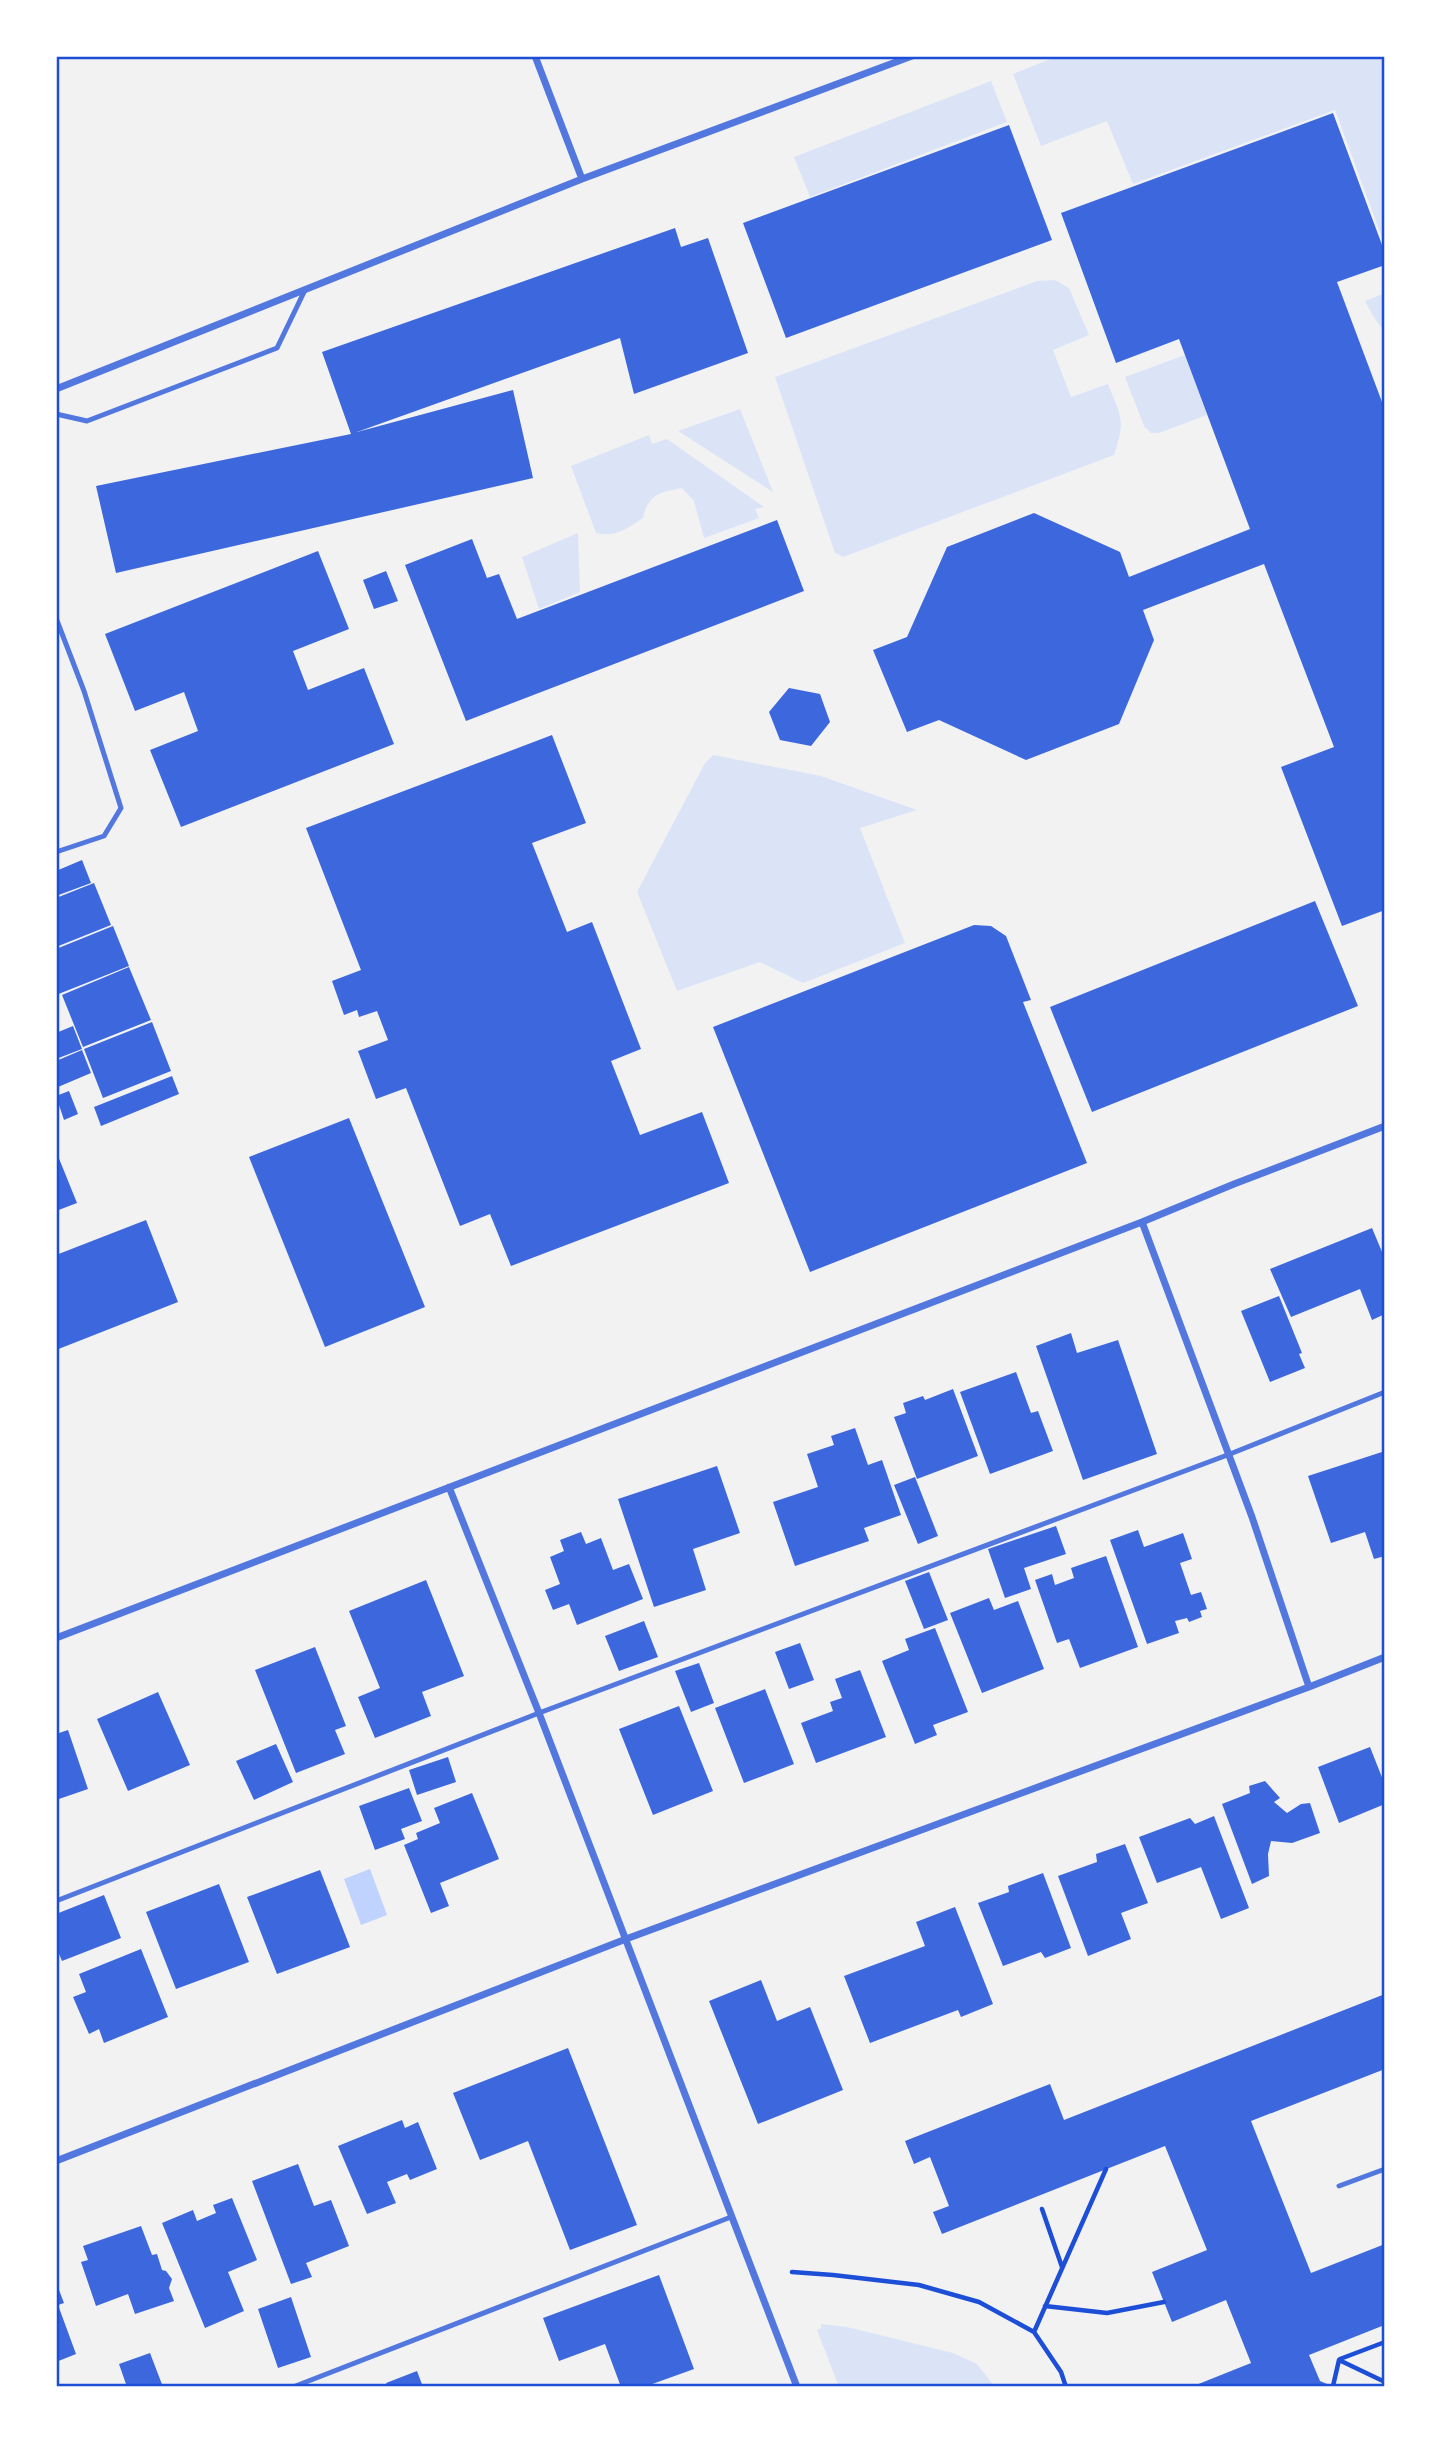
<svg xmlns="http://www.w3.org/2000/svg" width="1441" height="2443" font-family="'Exo 2',sans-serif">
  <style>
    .green { fill: #dbe4f7 }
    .water { fill: #bfd3fe }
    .building { fill: #3d67dc }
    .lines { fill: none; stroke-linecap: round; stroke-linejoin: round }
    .path { stroke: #1d4ed8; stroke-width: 4.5 }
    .service { stroke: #5277de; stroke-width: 5 }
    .minor { stroke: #5277de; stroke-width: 7 }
    .neatline { fill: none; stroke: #1d4ed8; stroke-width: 2.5 }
  </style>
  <rect width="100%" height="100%" fill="#f2f2f2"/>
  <path class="green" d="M1058 56H1385V246L1335 110 1133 184 1107 121 1041 146 1013 74Z
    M991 81 1007 122 810 197 794 157Z
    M1055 280 1069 288 1089 335 1053 350 1071 397 1108 384C1121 417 1126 419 1114 455L843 557 835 553 775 377 1037 281Z
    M1385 293V356L1383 330 1373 316 1365 301Z
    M1185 355 1207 415 1159 433H1151L1144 426 1125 377Z
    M740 409 773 492 678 431Z
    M649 435 652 444 667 439 764 507 755 509 759 518 704 538 694 501 682 488C661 492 648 494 643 518 628 528 615 538 596 533L571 466Z
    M578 533 580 592 539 609 522 557Z
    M713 755 821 776 917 810 860 828 905 943 803 983 760 962 677 991 637 892 705 763Z
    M821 2324 847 2327 953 2353 977 2364 995 2387H839L817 2330 821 2328Z"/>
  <path class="water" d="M370 1869 387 1915 361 1925 344 1879Z"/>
  <path class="building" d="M1333 113 1385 253V265L1337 282 1385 410V910L1342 926 1281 767 1334 747 1264 564 1143 610 1154 640 1119 724 1026 760 939 720 907 732 873 650 907 637 947 547 1034 513 1120 552 1129 577 1250 529 1179 339 1116 363 1061 213Z
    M1009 125 1052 240 786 338 743 223Z
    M675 228 681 247 708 238 748 353 634 394 620 338 357 432 513 390 533 478 116 573 96 486 351 434 322 352Z
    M777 520 804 591 466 721 405 565 472 539 487 578 499 574 517 619Z
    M318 551 349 629 293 651 308 690 364 668 394 744 181 827 150 750 198 731 184 692 135 711 105 634Z
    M386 571 398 601 374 609 363 580Z
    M789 688 820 694 830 722 811 746 780 740 769 712Z
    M552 735 586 823 532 843 567 932 592 922 641 1049 611 1061 640 1135 702 1112 729 1183 511 1266 490 1214 460 1226 406 1088 376 1099 358 1051 388 1040 377 1011 359 1017 357 1010 344 1015 332 981 361 970 306 828Z
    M82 860 91 883 56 896V871Z
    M94 883 111 925 56 947V898Z
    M1315 901 1358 1006 1092 1112 1050 1007Z
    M974 925 991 926 1006 936 1031 1000 1023 1002 1087 1163 810 1272 713 1027Z
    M113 926 129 966 56 995V949Z
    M129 967 151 1020 83 1047 62 995Z
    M152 1022 171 1071 103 1098 84 1049Z
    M73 1026 82 1049 56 1059V1033Z
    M82 1050 91 1073 58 1087 56 1061Z
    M172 1076 179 1094 101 1126 94 1107Z
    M69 1091 78 1114 64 1120 56 1096Z
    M349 1118 425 1307 325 1347 249 1157Z
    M56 1151 77 1203 56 1211Z
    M146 1220 178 1302 56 1350V1255Z
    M1372 1228 1385 1259V1314L1372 1320 1360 1289 1291 1317 1270 1269Z
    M1279 1296 1302 1353 1299 1354 1305 1368 1270 1382 1241 1311Z
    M1071 1333 1077 1353 1118 1340 1157 1454 1083 1480 1036 1346Z
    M1016 1372 1031 1413 1038 1411 1053 1451 990 1474 960 1392Z
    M953 1389 978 1456 917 1479 894 1417 906 1413 903 1403 923 1396 925 1400Z
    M855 1428 868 1465 882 1460 901 1515 864 1528 869 1541 795 1566 773 1502 818 1487 807 1454 834 1445 831 1436Z
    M1385 1451V1556L1374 1559 1365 1532 1331 1543 1308 1476Z
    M717 1466 740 1533 693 1549 706 1590 654 1607 618 1499Z
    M915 1477 938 1536 918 1544 894 1485Z
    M1056 1526 1066 1554 1024 1568 1031 1589 1005 1598 988 1549Z
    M1138 1530 1144 1547 1183 1533 1192 1559 1180 1563 1191 1595 1201 1592 1207 1609 1200 1611 1202 1617 1189 1622 1187 1618 1175 1621 1179 1633 1147 1644 1110 1540Z
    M581 1532 586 1544 601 1538 613 1570 629 1564 643 1599 577 1625 569 1604 553 1610 545 1590 560 1584 550 1557 564 1551 560 1540Z
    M1106 1556 1138 1647 1080 1668 1069 1639 1057 1643 1035 1580 1052 1574 1055 1585 1074 1578 1071 1568Z
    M929 1572 948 1620 924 1629 905 1581Z
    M426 1580 464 1676 422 1692 431 1716 375 1738 358 1697 380 1688 349 1611Z
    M989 1598 994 1610 1018 1601 1044 1669 982 1693 950 1613Z
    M644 1621 658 1657 619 1671 605 1636Z
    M935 1628 968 1712 933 1725 937 1735 915 1744 882 1661 909 1650 905 1639Z
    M800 1643 814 1680 789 1689 775 1652Z
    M315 1647 346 1726 335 1730 345 1754 296 1773 255 1670Z
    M699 1663 714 1703 691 1712 675 1671Z
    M860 1670 886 1737 816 1763 801 1723 833 1711 830 1702 842 1698 835 1679Z
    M765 1689 794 1764 744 1783 715 1708Z
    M158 1692 190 1765 128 1791 97 1719Z
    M679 1706 713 1791 653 1815 619 1729Z
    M68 1730 88 1789 56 1800V1734Z
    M276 1744 293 1782 254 1800 236 1761Z
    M1370 1747 1385 1785V1804L1339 1823 1318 1767Z
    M448 1757 456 1782 417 1795 409 1770Z
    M1265 1781 1280 1798 1274 1802 1287 1813 1301 1804 1310 1803 1320 1833 1292 1843 1271 1841 1268 1854 1269 1876 1252 1884 1222 1804 1250 1793 1249 1786Z
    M409 1788 422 1821 401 1829 405 1839 375 1850 359 1806Z
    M472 1793 499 1859 440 1883 449 1906 431 1913 404 1845 418 1839 416 1833 440 1823 434 1808Z
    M1214 1816 1249 1908 1221 1919 1201 1867 1157 1883 1139 1837 1190 1818 1195 1824Z
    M1125 1844 1148 1903 1121 1913 1131 1939 1088 1956 1058 1876 1097 1862 1096 1854Z
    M320 1870 350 1947 277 1974 247 1897Z
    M1043 1873 1071 1948 1045 1958 1041 1952 1003 1966 978 1903 1009 1892 1008 1886Z
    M219 1884 249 1962 176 1989 146 1912Z
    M104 1895 121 1938 62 1961 56 1947V1914Z
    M955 1907 993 2004 961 2017 958 2010 870 2043 844 1976 925 1946 916 1922Z
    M141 1949 168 2017 104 2043 99 2029 89 2034 73 1997 86 1992 79 1974Z
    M761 1980 777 2021 810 2007 843 2090 758 2124 709 2001Z
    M1385 1994V2069L1251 2121 1311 2273 1385 2244V2334L1382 2326 1309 2355 1320 2381 1334 2387H1191L1251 2363 1226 2300 1172 2322 1152 2272 1207 2250 1165 2146 942 2234 933 2212 949 2206 930 2157 914 2164 905 2141 1050 2084 1064 2120Z
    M568 2048 637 2225 570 2250 528 2141 480 2160 453 2093Z
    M402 2120 405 2128 418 2122 437 2169 410 2180 407 2174 387 2182 396 2203 367 2214 338 2146Z
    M298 2164 314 2206 331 2200 349 2246 306 2263 312 2277 291 2284 252 2181Z
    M232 2198 257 2260 228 2272 244 2311 205 2328 162 2223 193 2210 197 2221 216 2213 213 2205Z
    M141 2226 152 2255 157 2254 162 2270 166 2271 172 2279 169 2288 174 2301 135 2314 128 2294 96 2306 81 2262 88 2260 83 2246Z
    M659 2275 694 2369 644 2387H621L605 2344 559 2361 543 2318Z
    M56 2282 64 2303 58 2305 76 2354 56 2362Z
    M291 2297 311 2357 278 2368 258 2309Z
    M150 2353 163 2387H127L119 2364Z
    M417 2371 423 2387H388L386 2383Z"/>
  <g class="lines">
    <path class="path" d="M1042 2209 1062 2267
      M792 2272 833 2275 919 2285 979 2302 1034 2332 1061 2372 1066 2387
      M1045 2306 1107 2313 1164 2302
      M1034 2332 1106 2169
      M1340 2359 1385 2342
      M1339 2360 1385 2382
      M1333 2386 1339 2360"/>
    <path class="service" d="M56 414 87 421 277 348 305 290
      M56 618 84 691 121 808 104 836 56 852
      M56 1901 539 1713 1230 1454 1385 1392
      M1339 2186 1385 2169
      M293 2387 731 2217"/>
    <path class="minor" d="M535 56 582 179
      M56 389 582 179 912 56
      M1142 1222 1252 1517 1309 1687
      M449 1487 539 1713 797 2387
      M56 1638 1142 1222 1234 1184 1385 1126
      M56 2161 626 1939 1309 1687 1385 1657"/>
  </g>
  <rect width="1441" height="2443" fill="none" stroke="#ffffff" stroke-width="116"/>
  <rect x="58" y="58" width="1325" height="2327" class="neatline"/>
</svg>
